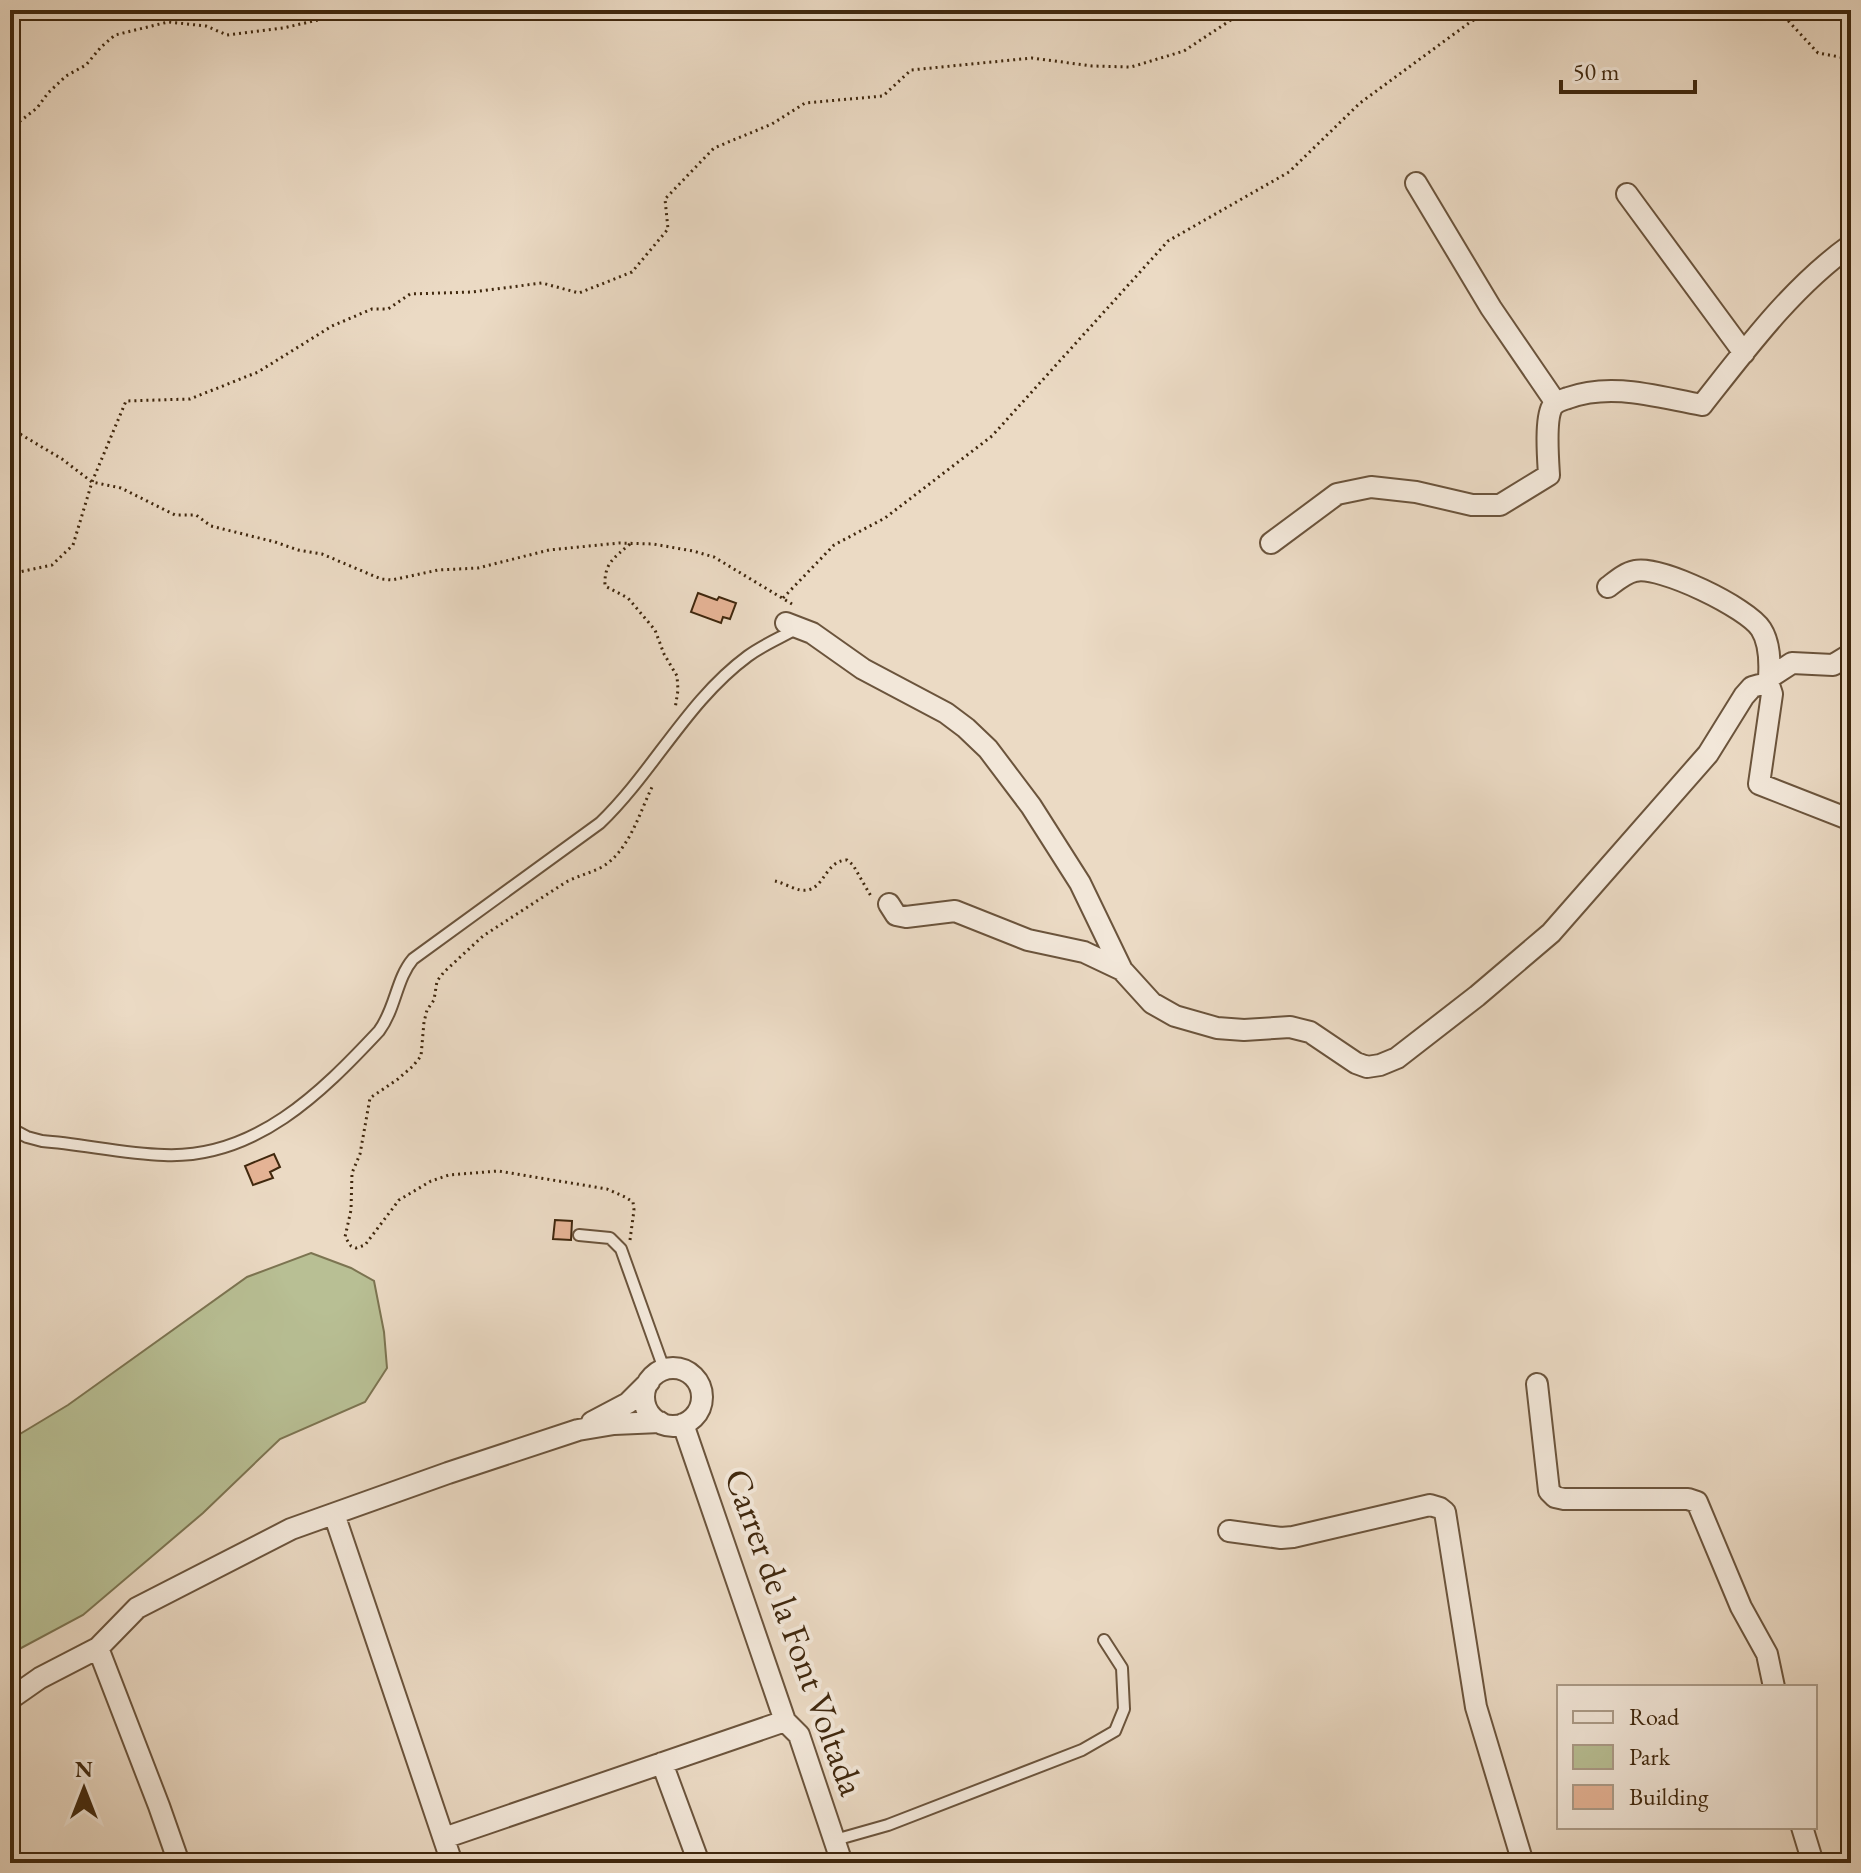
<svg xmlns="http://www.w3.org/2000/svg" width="1861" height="1873" font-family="'EB Garamond',serif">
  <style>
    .green { fill: #b8bf94; stroke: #7c7451; stroke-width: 2 }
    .building { fill: #e5b395; stroke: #40280e; stroke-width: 2 }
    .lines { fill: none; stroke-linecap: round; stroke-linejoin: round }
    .service-casing { stroke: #6b543c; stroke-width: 14 }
    .minor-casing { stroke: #6b543c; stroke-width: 24 }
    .path { stroke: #40280e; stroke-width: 3; stroke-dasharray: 2 4; stroke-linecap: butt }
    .service { stroke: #f2e7d9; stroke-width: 10 }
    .minor { stroke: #f2e7d9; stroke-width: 20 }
    .labels { text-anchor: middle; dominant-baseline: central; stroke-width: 8; stroke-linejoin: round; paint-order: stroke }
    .street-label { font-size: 36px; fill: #40280e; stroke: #f2e7d9 }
  </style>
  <rect width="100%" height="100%" fill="#ebdac4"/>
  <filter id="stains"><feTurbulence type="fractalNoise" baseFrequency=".0025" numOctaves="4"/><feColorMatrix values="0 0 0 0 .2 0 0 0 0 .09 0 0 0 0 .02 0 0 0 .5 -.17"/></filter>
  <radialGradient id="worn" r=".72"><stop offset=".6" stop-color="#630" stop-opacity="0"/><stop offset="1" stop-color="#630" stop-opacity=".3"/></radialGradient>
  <path class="green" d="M311 1253 351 1268 374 1281 384 1332 387 1368 365 1402 280 1439 203 1513 83 1615 10 1654V1440L68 1405 247 1277Z"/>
  <path class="building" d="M698 593 717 600 719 597 736 603 730 619 723 617 721 623 691 612Z
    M274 1154 280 1167 270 1172 273 1178 253 1185 245 1166Z
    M555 1220 572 1221 571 1240 553 1239Z"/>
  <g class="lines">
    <defs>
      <path id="service" d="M10 1128 27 1137 42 1141C83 1144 123 1154 164 1155 255 1159 321 1093 379 1031 396 1008 396 979 413 959L600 823C654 771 687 701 748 656 763 645 780 638 796 629
        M579 1235 610 1238 621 1249 664 1369
        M835 1840 888 1825 1082 1750 1115 1731 1124 1709 1122 1668 1104 1640"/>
      <path id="minor" d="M1416 183 1491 308 1556 403
        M1627 194 1744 353
        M1271 543 1337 494 1371 487 1416 492 1472 505H1500L1549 475C1548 459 1545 420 1552 407 1556 401 1562 400 1568 398 1612 382 1657 397 1702 405 1747 348 1792 287 1851 245
        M1608 587C1616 581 1625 573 1635 571 1660 565 1748 608 1761 629 1770 643 1770 662 1769 678
        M786 623 812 633 863 669 946 713 966 728 988 749 1031 806 1080 883 1122 970 1152 1003 1175 1016 1217 1028 1244 1030 1290 1027 1310 1032 1356 1063 1367 1067 1380 1065 1397 1058 1477 996 1551 933 1708 754 1744 696 1752 687 1759 685H1765L1770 688 1772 694 1759 784 1851 820
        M1765 685 1769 678 1792 663 1833 665 1851 654
        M889 904 896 915 906 917 955 911 1028 940 1084 952 1122 970
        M644 1397a29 29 0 1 1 58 0a29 29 0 1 1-58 0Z
        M1537 1384 1549 1491 1555 1497 1564 1499H1688L1697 1502 1741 1607 1767 1654 1774 1687
        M592 1422 628 1403 649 1382
        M683 1424 785 1721 799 1735 842 1863
        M334 1514 452 1863
        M1229 1531 1281 1538 1293 1537 1430 1505 1440 1508 1445 1512 1476 1707 1523 1863
        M98 1648 159 1806 179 1863
        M10 1699 40 1678 98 1648 137 1608 291 1529 448 1473 578 1430 614 1424 660 1422
        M662 1763 699 1863
        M1802 1827 1813 1863
        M444 1838 785 1721"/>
    </defs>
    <use href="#service" class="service-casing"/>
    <use href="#minor" class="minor-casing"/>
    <path class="path" d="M1747 10 1761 13 1796 11 1851 15
      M1780 12 1818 53 1851 59
      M10 129 37 108 48 93 66 76 86 65 101 47 115 35 168 22 206 26 227 35 283 28 362 10
      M10 428 62 459 92 482 121 488 175 515H196L211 526 275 542 298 550 322 554 381 579 392 580 438 570 478 568 549 550 619 543 653 544 693 551 714 557 792 604
      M630 544C614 558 604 563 605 586L628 598 655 630 664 654 677 676 678 690 675 709
      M10 574 52 565 73 545 92 482 126 401 190 399 258 372 332 326 372 309H388L410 294 472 292 542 283 579 293 632 272 668 229 665 199 714 148 772 124 805 103 883 96 911 70 1032 58 1092 66 1131 67 1184 51 1246 10
      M783 598 834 545 885 518 992 436 1168 241 1289 172 1360 103 1469 23 1490 10
      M775 881C783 883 792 888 800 890 825 894 823 861 847 860L853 865 872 898
      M630 1240 634 1210 633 1202 625 1197 607 1189 498 1171 449 1175 431 1181 399 1200 365 1245 356 1248 351 1246 345 1237 351 1210 352 1173 360 1154 370 1098 398 1079 413 1066 421 1056 424 1022 427 1010 434 1000 437 981 444 972 483 936 566 882C578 876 590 873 602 867 629 851 639 814 652 787"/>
    <use href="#service" class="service"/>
    <use href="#minor" class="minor"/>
  </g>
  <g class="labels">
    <g class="street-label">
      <text transform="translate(795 1632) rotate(70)">Carrer de la Font Voltada</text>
    </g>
  </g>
  <rect width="1861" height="1873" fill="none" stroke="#ebdac4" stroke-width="40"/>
  <rect x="12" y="12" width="1837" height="1849" fill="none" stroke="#40280e" stroke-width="4"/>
  <rect x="20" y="20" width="1821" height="1833" fill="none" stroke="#40280e" stroke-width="2"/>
  <rect x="1557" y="1685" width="260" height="144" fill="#f2e7d9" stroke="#ab9b88" stroke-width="2"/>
  <rect x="1573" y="1711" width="40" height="12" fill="#f2e7d9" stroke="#ab9b88" stroke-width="2"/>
  <text x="1629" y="1725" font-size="24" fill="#40280e">Road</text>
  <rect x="1573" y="1745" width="40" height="24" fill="#b8bf94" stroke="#ab9b88" stroke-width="2"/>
  <text x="1629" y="1765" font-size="24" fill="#40280e">Park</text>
  <rect x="1573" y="1785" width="40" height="24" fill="#e5b395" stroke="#ab9b88" stroke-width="2"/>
  <text x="1629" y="1805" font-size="24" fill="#40280e">Building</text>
  <g transform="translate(84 1789)" stroke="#f2e7d9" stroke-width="6" paint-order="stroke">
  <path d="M0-6L14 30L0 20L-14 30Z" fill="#40280e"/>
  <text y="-12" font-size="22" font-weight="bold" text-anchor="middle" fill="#40280e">N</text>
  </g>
  <path d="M1561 80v12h134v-12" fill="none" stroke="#40280e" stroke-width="4"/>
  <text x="1573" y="80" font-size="24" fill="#40280e" stroke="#f2e7d9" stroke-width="6" paint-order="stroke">50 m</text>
  <rect width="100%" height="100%" filter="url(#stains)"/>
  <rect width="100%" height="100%" fill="url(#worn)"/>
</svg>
